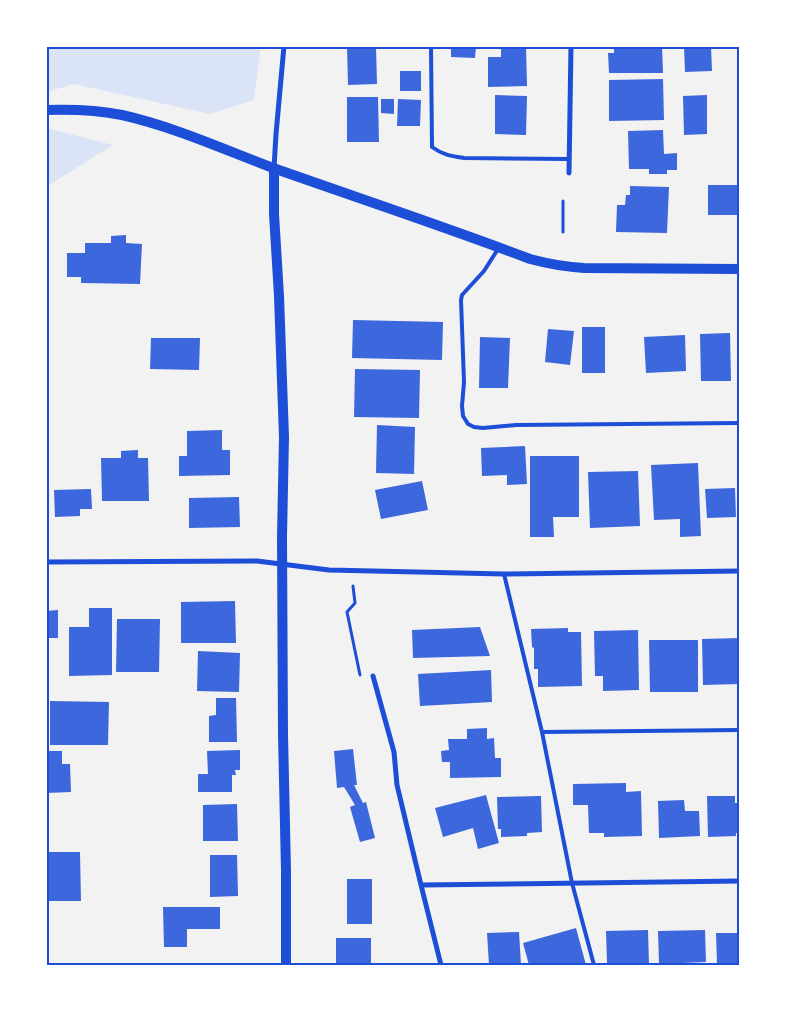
<svg xmlns="http://www.w3.org/2000/svg" width="786" height="1011" font-family="Commissioner,sans-serif">
  <style>
    .green { fill: #dbe4f7 }
    .building { fill: #3d67dc }
    .lines { fill: none; stroke-linecap: round; stroke-linejoin: round }
    .path { stroke: #1d4ed8; stroke-width: 3 }
    .service { stroke: #1d4ed8; stroke-width: 4 }
    .minor { stroke: #1d4ed8; stroke-width: 5 }
    .secondary { stroke: #1d4ed8; stroke-width: 10 }
    .neatline { fill: none; stroke: #1d4ed8; stroke-width: 2 }
  </style>
  <rect width="100%" height="100%" fill="#f2f2f2"/>
  <path class="green" d="M46 46H261L254 100 210 114 74 84 46 92Z
    M46 128 113 145 46 187Z"/>
  <path class="building" d="M347 46H376L377 84 348 85Z
    M451 46H476L475 58 451 57Z
    M614 46H662L663 73H609L608 53H614Z
    M684 46H711L712 71 685 72Z
    M526 47 527 86 488 87V57H501V48Z
    M400 71H421V91H400Z
    M663 79 664 120 609 121V80Z
    M495 95 527 96 526 135 495 134Z
    M707 95V134L684 135 683 96Z
    M347 97H378L379 142H347Z
    M381 99H394V114L381 113Z
    M398 99 421 100 420 126H397Z
    M663 130 664 154 677 153V170H667V174H649V169H629L628 131Z
    M708 185H740V215H708Z
    M630 186 669 187 667 233 616 232 617 205H625L626 195H630Z
    M126 235V243L142 244 140 284 81 283V277H67V253H85V243H111V236Z
    M353 320 443 322 442 360 352 358Z
    M582 327H605V373H582Z
    M548 329 574 331 570 365 545 362Z
    M730 333 731 381H701L700 334Z
    M685 335 686 371 646 373 644 337Z
    M480 337 510 338 508 388H479Z
    M151 338H200L199 370 150 369Z
    M355 369 420 370 419 418 354 417Z
    M377 425 415 427 414 474 376 473Z
    M222 430V450H230V475L179 476V456H187V431Z
    M525 446 527 484 507 485V475L482 476 481 448Z
    M138 450V458H148L149 501H102L101 458H121V451Z
    M530 456H579V517H553L554 537H530Z
    M698 463 701 536 680 537V519L654 520 651 465Z
    M638 471 640 526 590 528 588 472Z
    M422 481 428 510 381 519 375 490Z
    M735 488 736 517 707 518 705 489Z
    M91 489 92 509H80V516L55 517 54 490Z
    M239 497 240 527 189 528V498Z
    M235 601 236 643H181V602Z
    M89 608H112V675L69 676V627H89Z
    M58 610V638H46V611Z
    M117 619H160L159 672H116Z
    M480 627 490 656 413 658 412 630Z
    M568 628V632H581L582 686 538 687V669H534V648L532 647 531 629Z
    M638 630 639 690 603 691V676H595L594 631Z
    M740 638V684L703 685 702 639Z
    M649 640H698V692H650Z
    M198 651 240 653 239 692 197 691Z
    M491 670 492 702 420 706 418 674Z
    M216 698H236L237 742H209V716L216 715Z
    M50 701 109 702 108 745H50Z
    M487 728V739L494 738 495 758H501V777L450 778V762H442L441 751 449 750 448 739H467V729Z
    M353 749 357 785H354L363 803 366 802 375 838 360 842 350 807 355 805 344 787 337 788 334 751Z
    M240 750V770H235L236 775H232V792H198V774H208L207 751Z
    M46 751H62V764H70L71 792 46 793Z
    M626 783V792L641 791 642 836 604 837V833H589L588 805H573V784Z
    M486 795 499 843 478 849 473 828 443 837 435 808Z
    M541 796 542 832 527 833V836L501 837V829H498L497 797Z
    M707 796H735V803H740V833H736V836L708 837Z
    M684 800 685 811H699L700 836 659 838 658 801Z
    M237 804 238 841H203V805Z
    M46 852H80L81 901H46Z
    M210 855H237L238 896 210 897Z
    M347 879H372V924H347Z
    M163 907H220V929H187V947H164Z
    M576 928 586 965H529L523 943Z
    M648 930 649 965H628V963H607L606 931Z
    M705 930 706 962 659 964 658 931Z
    M519 932 521 965H489L487 933Z
    M716 933H740V965H717Z
    M336 938H371V965H336Z"/>
  <g class="lines">
    <path class="path" d="M563 201V232
      M353 586 355 603 347 612 360 675"/>
    <path class="service" d="M431 46 432 147C443 155 451 156 464 158L569 159
      M498 249 484 271 462 295 461 300 464 382 462 406 463 416 468 424 474 427 483 428 516 425 740 423
      M504 574 542 732 572 883 594 965
      M542 732 740 730"/>
    <path class="minor" d="M274 168 276 134 284 46
      M569 173 571 46
      M46 562 257 561 329 570 504 574 740 571
      M373 676 394 752 397 785 421 885 441 965
      M421 885 740 881"/>
    <path class="secondary" d="M46 110C71 109 97 110 122 115 175 127 225 150 276 169 361 199 446 227 530 259 549 264 565 267 584 268L740 269
      M274 168V214L279 296 284 437 282 537 283 734 286 871V965"/>
  </g>
  <rect width="786" height="1011" fill="none" stroke="#ffffff" stroke-width="95"/>
  <rect x="48" y="48" width="690" height="916" class="neatline"/>
</svg>
